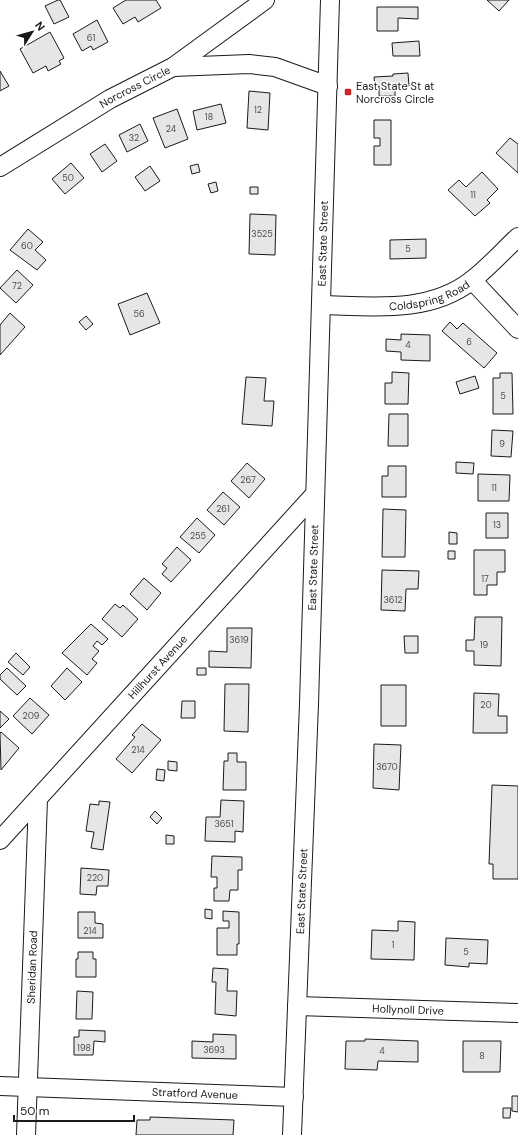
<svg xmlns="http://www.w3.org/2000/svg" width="518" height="1135" font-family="'DM Sans',sans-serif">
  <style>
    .building { fill: #e6e6e6; stroke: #1a1a1a }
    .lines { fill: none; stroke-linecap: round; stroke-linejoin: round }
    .minor-casing { stroke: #1a1a1a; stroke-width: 20 }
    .minor { stroke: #fff; stroke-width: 18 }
    .poi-dot { fill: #c62828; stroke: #fff; stroke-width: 1.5 }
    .labels { text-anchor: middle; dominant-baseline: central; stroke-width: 3; stroke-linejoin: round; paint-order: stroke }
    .number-label { font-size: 9px; fill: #4d4d4d }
    .poi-label { font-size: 11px; fill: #1a1a1a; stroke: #fff; text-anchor: start }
    .street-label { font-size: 11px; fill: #1a1a1a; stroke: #fff }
  </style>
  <rect width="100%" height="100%" fill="#fff"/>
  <path class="building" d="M58 0H60L69 17 54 24 45 6Z
    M126 0H156L161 8 138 22 135 17 123 24 113 8Z
    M487 0H509L499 11Z
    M377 7H418V19L398 18V31H377Z
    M97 20 108 42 93 50 91 46 82 51 73 34Z
    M50 32 64 58 59 61 61 64 48 71 46 66 33 73 20 49Z
    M419 41 420 56H393L392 43Z
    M0 71 9 86 0 91Z
    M408 73 409 86 395 87V96H379V86H375L374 77 393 76V74Z
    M249 91 270 93 268 130 247 128Z
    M221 104 226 123 197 130 193 111Z
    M177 109 188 139 165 148 153 118Z
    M374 120H391V165H374V146H380V138H374Z
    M140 124 148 141 127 152 119 135Z
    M510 138 518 144V173L496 153Z
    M105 144 117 161 102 172 90 154Z
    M71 163 84 178 65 194 52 179Z
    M198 164 200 172 192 174 190 166Z
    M150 166 160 181 145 191 135 177Z
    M482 172 498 189 487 200 490 203 475 216 448 190 459 180 466 187Z
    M216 182 218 191 211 193 208 184Z
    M250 187H258V194H250Z
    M250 214 276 215 275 255 249 254Z
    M28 229 43 242 35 250 46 260 37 270 10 250Z
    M426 239V258L390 259V240Z
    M17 270 33 285 16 303 0 288Z
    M147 293 160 323 130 335 118 304Z
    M10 313 25 327 0 355V325Z
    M86 316 93 324 86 330 79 322Z
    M450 322 457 329 463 323 497 353 484 368 442 331Z
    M401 334 430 335V361L401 360V352L386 351V339L401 340Z
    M392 372 409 373 408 404H385V383H392Z
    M500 373H512L513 414H493V378H500Z
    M475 376 479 388 460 394 456 382Z
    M246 377 266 378 264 401H274L272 426 242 424Z
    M389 414H408V446H388Z
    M492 430 513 431 511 457 491 456Z
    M456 462 474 463 473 474 456 473Z
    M247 463 265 479 249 498 231 481Z
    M388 466H406V497H382V476H388Z
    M478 474 510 475 509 501H478Z
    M223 492 240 507 224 525 207 510Z
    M383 509 406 510 405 557H382Z
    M486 513H508V538H486Z
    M197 518 215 535 199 553 180 537Z
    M449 532 457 533V544H449Z
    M177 547 191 560 171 582 162 574 167 568 162 564Z
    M474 550H505V572H497V585H487V595H474Z
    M448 551H455V559H448Z
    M382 570 419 571 418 589H406L405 611 381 610Z
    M144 578 161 593 147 610 130 594Z
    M115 604 120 608 123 605 138 619 122 637 102 619Z
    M475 617H502L501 666 474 665V651H466V640H474Z
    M91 624 108 639 102 645 97 641 93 646 99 651 92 659 97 663 87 675 62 653Z
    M227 628H252L251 668 209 667V651L227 652Z
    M404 636H418V653H405Z
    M16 653 30 667 23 675 8 662Z
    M7 668 26 686 17 695 0 679V675Z
    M67 668 82 682 65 700 51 686Z
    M197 668H206V675H197Z
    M225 684H249L248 732 224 731Z
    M381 685H406V726H381Z
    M474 693 499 694 498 716H507V733H473Z
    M30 698 49 715 32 734 13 716Z
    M182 701H195V718H181Z
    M0 711 9 719 0 728Z
    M142 724 161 740 132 773 116 759 135 737 132 735Z
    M1 732 19 748 1 770 0 733Z
    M374 744 401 745 399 790 373 788Z
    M228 753H237V762H246V790H223L224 761H228Z
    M168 761 177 762V771L168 770Z
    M157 769 165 770 164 781 156 780Z
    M492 785 518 786V879H493V864H489Z
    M221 800 244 801 243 832 235 831V842L205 841 206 817H220Z
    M99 801 110 802 103 850 91 848 94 832 86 831 90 804 99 805Z
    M155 811 162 818 157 824 150 817Z
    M166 835 174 836V844H166Z
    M212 856 242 857V870H238V890H230L229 901H214V888H217V877H211Z
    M81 868 109 870 108 886H97L96 895 80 894Z
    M205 909 212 910V919L205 918Z
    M223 911 239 912V944H237V955H217V928H229V921H223Z
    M78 912H95V923L103 924V938H78Z
    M398 921 415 922 414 960 371 959 372 930 398 931Z
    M446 938 488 940 487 964 469 963V967L445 965Z
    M78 952H93V959H96V977H76V959H78Z
    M213 968 228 969 227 991H237L236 1016 215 1014 216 982H212Z
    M77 991 93 992 92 1019H76Z
    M79 1030 105 1031V1042L94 1041 93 1055H74V1037H79Z
    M213 1034 236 1035V1059L192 1058V1041L213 1042Z
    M365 1039 418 1041V1062L378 1061 377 1070 345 1069 346 1041H365Z
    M463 1041H501L500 1072H463Z
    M512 1096H518V1112L512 1111Z
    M503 1108H511L510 1118H503Z
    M150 1117 234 1120 233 1135H136L137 1120H150Z"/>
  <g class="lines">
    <defs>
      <g id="minor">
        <path d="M173 67 249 64 275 67 328 86"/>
        <path id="s1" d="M0 167 110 99 173 67 265 0"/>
        <path d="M472 280 518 329"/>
        <path id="s2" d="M321 305C372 306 428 314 471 281 488 268 503 251 518 237"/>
        <path id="s3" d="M0 840 315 494"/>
        <path id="s4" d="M297 1006 518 1013"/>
        <path id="s5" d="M0 1086 294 1097"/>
        <path id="s6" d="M26 1135 38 799"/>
        <path id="s7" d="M292 1135 309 704 330 0"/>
      </g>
    </defs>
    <use href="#minor" class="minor-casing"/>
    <use href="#minor" class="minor"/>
  </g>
  <rect class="poi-dot" x="344" y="88" width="8" height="8" rx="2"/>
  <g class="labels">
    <g class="number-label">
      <text x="91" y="38">61</text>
      <text x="258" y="110">12</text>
      <text x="209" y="117">18</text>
      <text x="171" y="129">24</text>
      <text x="134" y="138">32</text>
      <text x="68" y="178">50</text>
      <text x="473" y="195">11</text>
      <text x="262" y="234">3525</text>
      <text x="27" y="246">60</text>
      <text x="408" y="249">5</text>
      <text x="17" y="286">72</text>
      <text x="139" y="314">56</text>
      <text x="469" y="342">6</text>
      <text x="408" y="345">4</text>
      <text x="503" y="396">5</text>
      <text x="502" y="444">9</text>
      <text x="248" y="480">267</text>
      <text x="494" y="488">11</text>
      <text x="223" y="509">261</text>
      <text x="497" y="525">13</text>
      <text x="198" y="536">255</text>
      <text x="485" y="579">17</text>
      <text x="393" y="600">3612</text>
      <text x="239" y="640">3619</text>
      <text x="484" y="645">19</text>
      <text x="486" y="705">20</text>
      <text x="31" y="716">209</text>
      <text x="138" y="750">214</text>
      <text x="387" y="767">3670</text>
      <text x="224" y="824">3651</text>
      <text x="95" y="878">220</text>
      <text x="90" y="931">214</text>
      <text x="393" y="945">1</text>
      <text x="466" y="952">5</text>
      <text x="84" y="1048">198</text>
      <text x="214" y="1050">3693</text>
      <text x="382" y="1051">4</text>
      <text x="482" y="1056">8</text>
    </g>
    <g class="poi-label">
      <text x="356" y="86">East State St at<tspan x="356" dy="13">Norcross Circle</tspan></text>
    </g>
    <g class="street-label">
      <text stroke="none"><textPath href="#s1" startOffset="157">Norcross Circle</textPath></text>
      <text stroke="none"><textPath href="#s7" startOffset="892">East State Street</textPath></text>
      <text stroke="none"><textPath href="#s2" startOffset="110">Coldspring Road</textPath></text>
      <text stroke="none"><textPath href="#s7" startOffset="568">East State Street</textPath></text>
      <text stroke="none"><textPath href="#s3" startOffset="234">Hillhurst Avenue</textPath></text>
      <text stroke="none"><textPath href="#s7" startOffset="244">East State Street</textPath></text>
      <text stroke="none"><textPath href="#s6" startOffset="168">Sheridan Road</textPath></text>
      <text stroke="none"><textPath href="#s4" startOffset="111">Hollynoll Drive</textPath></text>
      <text stroke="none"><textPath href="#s5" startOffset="195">Stratford Avenue</textPath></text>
    </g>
  </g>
  <g transform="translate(32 32) rotate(53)" stroke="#ffffff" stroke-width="3" paint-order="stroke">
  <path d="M0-3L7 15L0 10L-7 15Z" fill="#1a1a1a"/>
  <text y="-6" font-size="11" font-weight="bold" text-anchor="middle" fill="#1a1a1a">N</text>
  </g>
  <path d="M14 1115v6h120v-6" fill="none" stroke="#1a1a1a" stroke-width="2"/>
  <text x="20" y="1115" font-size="12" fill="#1a1a1a" stroke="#ffffff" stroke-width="3" paint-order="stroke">50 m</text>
</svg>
